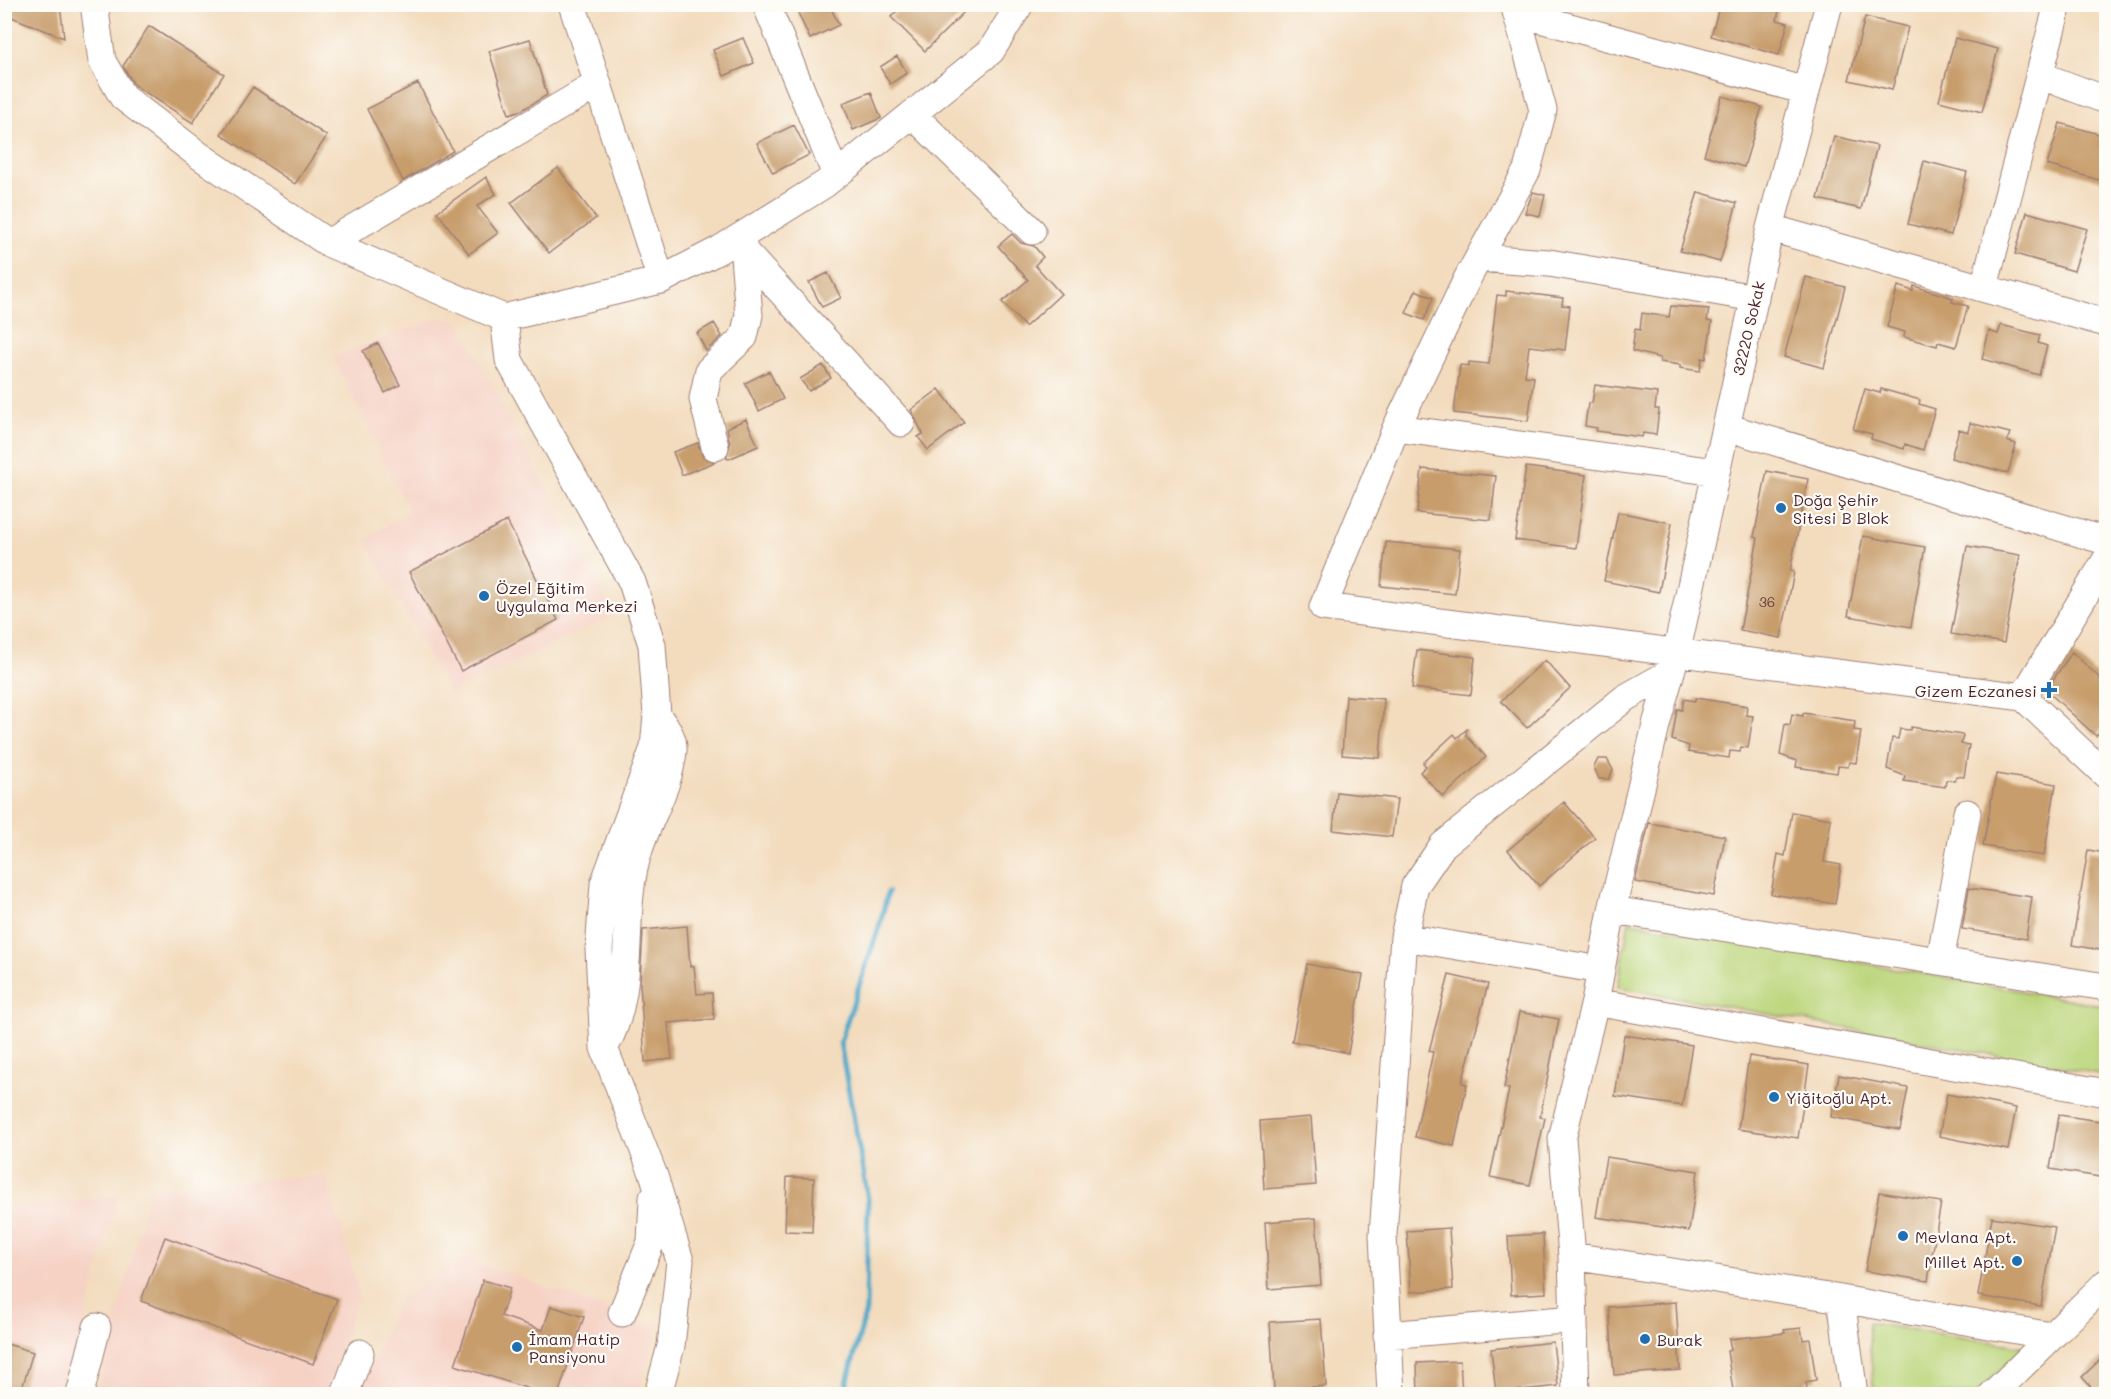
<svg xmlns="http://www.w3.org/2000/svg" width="2111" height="1399" font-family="Mali,sans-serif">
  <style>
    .built { fill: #f6d2c5 }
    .green { fill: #bbd57a; stroke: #827a52; stroke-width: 1.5 }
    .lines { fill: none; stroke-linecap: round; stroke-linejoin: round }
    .stream { stroke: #48a6c7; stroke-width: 5 }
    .building { fill: #c79d6c }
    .minor-casing { stroke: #9e7e74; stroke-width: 29 }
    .minor { stroke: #fff; stroke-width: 27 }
    .poi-dot { fill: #1f6fb2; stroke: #fdfcf7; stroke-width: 2 }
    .labels { text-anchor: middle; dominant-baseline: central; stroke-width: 4.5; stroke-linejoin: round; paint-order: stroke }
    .number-label { font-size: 14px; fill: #693e3b }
    .street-label { font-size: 16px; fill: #4a1f2b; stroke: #fdfcf7 }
    .poi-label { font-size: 16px; fill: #4a1f2b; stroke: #fdfcf7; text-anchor: start }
  </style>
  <rect width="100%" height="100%" fill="#fdfcf7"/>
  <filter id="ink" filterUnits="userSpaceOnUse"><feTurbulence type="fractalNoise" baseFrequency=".0167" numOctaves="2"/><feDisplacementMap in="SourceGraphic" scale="12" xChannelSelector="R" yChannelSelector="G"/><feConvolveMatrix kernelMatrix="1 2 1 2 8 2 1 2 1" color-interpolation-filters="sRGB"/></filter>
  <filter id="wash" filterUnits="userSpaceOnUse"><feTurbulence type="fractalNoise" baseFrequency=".008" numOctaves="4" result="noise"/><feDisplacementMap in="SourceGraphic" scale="24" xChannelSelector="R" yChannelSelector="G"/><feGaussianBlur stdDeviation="1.35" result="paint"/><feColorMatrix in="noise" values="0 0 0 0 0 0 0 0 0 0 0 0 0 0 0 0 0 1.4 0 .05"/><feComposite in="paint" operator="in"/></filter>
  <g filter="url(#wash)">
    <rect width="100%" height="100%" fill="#f3dcbe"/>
    <path class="built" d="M438 318 458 320 614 616 450 693 365 540 409 511 333 357Z
      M326 1175 359 1292 326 1394H96L150 1188Z
      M119 1195 64 1394H5L4 1208Z
      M464 1258 658 1327 637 1394H359L399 1299Z"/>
    <path class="green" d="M1629 922 2106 1006V1075L1618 987Z
      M1868 1323 2024 1347 1975 1394H1874Z"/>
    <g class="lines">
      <path class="stream" d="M844 1394 866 1311 868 1199 840 1042 879 927 888 892"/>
    </g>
    <g id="blocks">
      <path class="building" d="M4 4H60L64 38 4 14Z
        M815 4H829L839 25 810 39 798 13Z
        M904 4H972L925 51 891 17Z
        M1720 4H1756L1779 11 1777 20 1788 23 1779 55 1711 36Z
        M1865 17 1908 27 1892 90 1849 80Z
        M149 26 224 74 193 123 134 85 123 66Z
        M743 38 754 63 724 76 713 50Z
        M1955 38 1998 49 1982 112 1939 101Z
        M530 39 547 95 522 110 509 114 489 51Z
        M897 56 907 73 890 84 880 67Z
        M418 83 453 151 403 181 367 109Z
        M253 87 327 136 295 184 221 134Z
        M871 92 881 118 853 130 843 103Z
        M1722 96 1762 107 1744 167 1704 155Z
        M2060 123 2106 136V182L2047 165Z
        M794 125 809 155 773 173 757 143Z
        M1834 136 1877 146 1861 209 1818 199Z
        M1924 161 1967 172 1951 235 1908 224Z
        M558 168 596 218 549 253 511 203Z
        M486 177 496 194 477 206 498 233 469 254 437 212Z
        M1533 192 1545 195 1540 216 1525 213Z
        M1698 192 1737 203 1720 262 1680 251Z
        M2027 212 2087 229 2074 271 2015 254Z
        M1012 234 1021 243 1034 246 1043 257 1035 265 1061 294 1025 327 1002 302 1028 280 998 246Z
        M828 273 841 298 822 307 809 282Z
        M1806 277 1845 287 1824 368 1784 357Z
        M1898 286 1913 291 1914 286 1953 298 1952 302 1968 306 1956 347 1938 342 1937 346 1904 337 1905 332 1887 327Z
        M1416 290 1433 298 1424 320 1406 313Z
        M1506 291 1563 298 1562 305 1570 306 1565 350 1529 346 1525 376 1534 377 1528 421 1454 413 1460 365 1469 366V362L1489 364 1497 295 1506 296Z
        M1671 306 1709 309 1707 321 1712 322 1706 359 1702 358 1700 371 1680 368V365L1660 362V358L1632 351 1635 329 1640 330 1642 313 1669 317Z
        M714 323 722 336 706 351 697 333Z
        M2001 325 2040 335 2038 343 2047 346 2039 375 1982 359 1989 331 1998 334Z
        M378 343 400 385 385 393 363 351Z
        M823 365 831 378 809 391 800 379Z
        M769 371 783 399 759 411 745 383Z
        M1595 385 1657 393 1655 409H1659L1656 435 1643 433 1642 437 1596 431 1597 428 1585 426 1588 403H1592Z
        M939 389 964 422 928 450 918 437 923 434 911 410Z
        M1865 389 1880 393 1881 389 1920 400 1919 404 1935 409 1923 450 1905 444 1904 449 1871 439 1872 434 1853 429Z
        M746 419 758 446 729 459 726 458 730 444 727 428Z
        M1970 423 2010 433 2007 441 2016 444 2008 473 1951 458 1959 429 1968 432Z
        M698 443 703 457 715 462 682 475 673 452Z
        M1526 467 1586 475 1576 548 1515 540Z
        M1422 469 1496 476 1491 520 1417 513Z
        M1767 471 1808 479 1790 571 1794 572 1781 638 1740 630 1758 538 1754 537Z
        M1618 512 1672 523 1659 592 1604 581Z
        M507 521 558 620 461 671 409 572Z
        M1863 536 1925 547 1911 627 1848 616Z
        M1386 542 1460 549 1455 594 1381 586Z
        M1967 546 2020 555 2004 643 1951 634Z
        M1417 650 1475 657 1471 695 1412 688Z
        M2072 652 2106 684V724L2096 736 2046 690Z
        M1545 660 1570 688 1527 728 1501 701Z
        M1346 696 1384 699 1380 758 1342 755Z
        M1695 698 1747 706 1746 715 1753 716 1748 748 1741 747 1740 752 1730 751 1729 758 1688 752 1689 746 1672 740 1677 709 1682 710 1684 699 1695 701Z
        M1803 713 1855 721 1854 730 1861 731 1856 763 1849 762 1848 767 1838 766 1837 773 1796 767 1797 761 1780 755 1785 724 1790 725 1792 714 1803 716Z
        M1911 727 1963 735 1961 744 1969 745 1964 777 1956 776 1955 781 1946 780 1945 787 1904 781 1905 776 1887 769 1892 738 1898 739 1900 729 1910 730Z
        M1467 729 1466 735 1486 757 1443 797 1420 772 1426 766 1423 763 1454 734 1457 738Z
        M1598 759H1607L1613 770 1609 779H1599L1594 767Z
        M1996 774 2056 784 2044 856 1983 846Z
        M1337 792 1397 799 1392 837 1333 830Z
        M1564 802 1595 838 1539 886 1508 850Z
        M1792 812 1831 819 1824 862 1841 865 1835 904 1771 894 1778 854 1785 856Z
        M1649 823 1725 836 1714 896 1635 882Z
        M2088 850 2106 853V951L2072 945Z
        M1969 888 2032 897 2026 939 1962 929Z
        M687 926 690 967 694 966 697 994 712 993 714 1019 668 1023 672 1059 645 1062 640 983 643 930Z
        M1307 964 1363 975 1348 1053 1292 1041Z
        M1449 975 1488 984 1462 1083 1467 1084 1454 1146 1415 1137 1433 1052 1429 1051Z
        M1519 1012 1559 1019 1540 1117 1545 1118 1530 1185 1490 1177 1509 1089 1504 1088Z
        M1624 1035 1692 1045 1682 1106 1615 1096Z
        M1749 1056 1809 1065 1798 1138 1738 1129Z
        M1839 1075 1908 1088 1900 1130 1831 1117Z
        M1947 1094 2016 1108 2008 1150 1939 1136Z
        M2059 1115 2106 1122V1178L2050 1169Z
        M1311 1117 1316 1185 1264 1189 1260 1121Z
        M1606 1157 1698 1171 1689 1231 1596 1217Z
        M787 1177 814 1178 812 1232 785 1231Z
        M1879 1192 1941 1202 1928 1281 1865 1271Z
        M1992 1217 2055 1227 2041 1306 1978 1296Z
        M1316 1218 1321 1285 1269 1289 1265 1222Z
        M1449 1228 1453 1289 1411 1292 1407 1231Z
        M1543 1234 1546 1293 1511 1295 1508 1236Z
        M165 1237 337 1299 313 1364 141 1301Z
        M483 1280 510 1288 501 1316 543 1330 551 1306 584 1317 558 1395H548L455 1365Z
        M1676 1302 1680 1370 1614 1375 1609 1307Z
        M1321 1319 1326 1386 1274 1390 1270 1322Z
        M1801 1328 1803 1340 1810 1339 1816 1380 1806 1382 1808 1395H1738L1737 1389 1733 1390 1727 1351 1731 1350 1729 1339 1785 1333 1784 1330Z
        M1553 1342 1558 1386 1496 1393 1491 1349Z
        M4 1343 33 1352 20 1395H4Z
        M2106 1354V1395H2098L2082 1377Z
        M1460 1361 1462 1395H1418L1417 1363Z"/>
    </g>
  </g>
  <g filter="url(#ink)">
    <use href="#blocks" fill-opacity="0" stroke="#9e7e74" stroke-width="1.5"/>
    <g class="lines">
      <defs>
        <path id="minor" d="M94 4 102 61 123 97 200 156 328 243 504 318 661 280 719 250 825 184 991 51 1020 4
          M572 4 661 280
          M766 4 836 175
          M1514 4 1543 110 1527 170 1467 279 1396 428 1323 607 2023 697 2106 775
          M1518 13 1806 91
          M2039 75 2106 100
          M912 114 1032 231
          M1770 228 2106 323
          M328 243 596 85
          M744 251 901 423
          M1480 258 1549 263 1755 298
          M1984 287 2058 4
          M504 318 509 360 632 582 652 645 657 715 654 748 604 884 599 950 604 1048 654 1176 680 1261 671 1346 658 1394
          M1726 427 2106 541
          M1396 428 1716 472
          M715 447 703 399 709 370 744 337 749 315 743 245
          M2023 697 2106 560
          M1612 910 2106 987
          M1404 937 1601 970
          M1940 961 1967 813
          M1595 1002 2106 1093
          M606 1045C637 988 620 921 636 860 645 823 669 791 673 751 674 736 665 727 657 715
          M1572 1256 1841 1299 2051 1336
          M1841 1299 1854 1394
          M622 1313 651 1242 653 1198
          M1387 1335 1574 1319
          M80 1394 97 1327
          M345 1394 360 1353
          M1391 1394 1383 1235 1404 937 1415 886 1443 845 1625 698 1671 672
          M1576 1394 1572 1256 1562 1139 1595 1002 1612 910 1657 721 1676 654 1770 228 1829 4
          M1993 1394 2106 1283"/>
      </defs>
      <use href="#minor" class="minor-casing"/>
      <use href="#minor" class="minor"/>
    </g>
  </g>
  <g class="poi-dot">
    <circle cx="1781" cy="508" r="6"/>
    <circle cx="484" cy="596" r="6"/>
    <path d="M2046 681h6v6h6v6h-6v6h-6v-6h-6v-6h6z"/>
    <circle cx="1774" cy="1097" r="6"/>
    <circle cx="1903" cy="1236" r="6"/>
    <circle cx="2017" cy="1261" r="6"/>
    <circle cx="1645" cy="1339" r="6"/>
    <circle cx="517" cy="1347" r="6"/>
  </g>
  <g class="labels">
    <g class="number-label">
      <text x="1767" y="601">36</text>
    </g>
    <g class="street-label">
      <text transform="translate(1748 328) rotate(-77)">32220 Sokak</text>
    </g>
    <g class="poi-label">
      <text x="1793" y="499">Doğa Şehir<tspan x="1793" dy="18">Sitesi B Blok</tspan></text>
      <text x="496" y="587">Özel Eğitim<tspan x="496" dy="18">Uygulama Merkezi</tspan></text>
      <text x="2037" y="690" text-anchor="end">Gizem Eczanesi</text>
      <text x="1786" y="1097">Yiğitoğlu Apt.</text>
      <text x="1915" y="1236">Mevlana Apt.</text>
      <text x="2005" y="1261" text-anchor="end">Millet Apt.</text>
      <text x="529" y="1338">İmam Hatip<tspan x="529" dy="18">Pansiyonu</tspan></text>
      <text x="1657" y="1339">Burak</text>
    </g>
  </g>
  <rect width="2111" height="1399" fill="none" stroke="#fdfcf7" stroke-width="24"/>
</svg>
